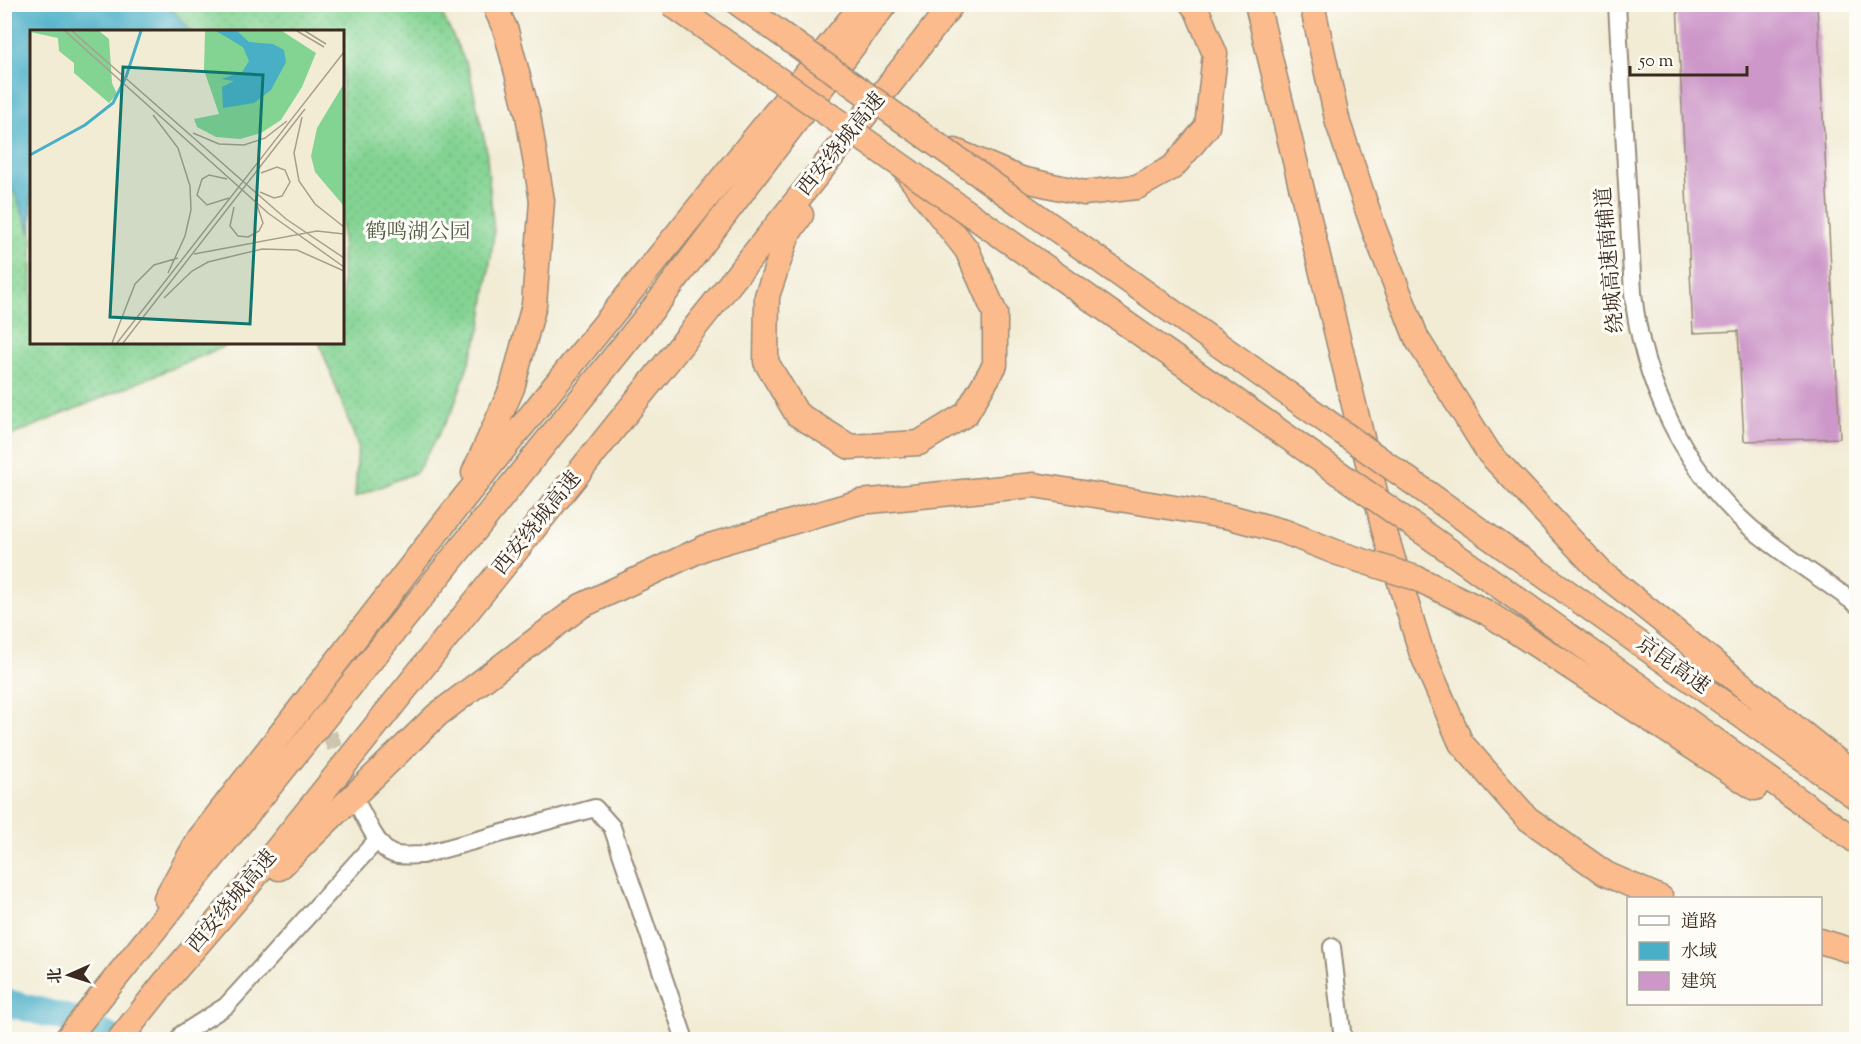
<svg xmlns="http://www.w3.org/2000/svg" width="1861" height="1044" font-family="'Sorts Mill Goudy','Noto Serif SC',serif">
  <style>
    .grass { fill: url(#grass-dots); stroke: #5f7e58; stroke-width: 1.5 }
    .water { fill: #48afc7; stroke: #426c72; stroke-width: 1.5 }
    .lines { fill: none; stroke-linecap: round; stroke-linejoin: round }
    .river { stroke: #48afc7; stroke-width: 28 }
    .building { fill: #cd98c9 }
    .minor-tunnel { stroke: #cdc5b0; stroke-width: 16; stroke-dasharray: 16 8; stroke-linecap: butt }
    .minor-casing { stroke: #968b7a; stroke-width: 20 }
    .highway-casing { stroke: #968b7a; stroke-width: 27 }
    .minor { stroke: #fff; stroke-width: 16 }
    .highway { stroke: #fbbb8c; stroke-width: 24 }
    .highway-bridge-casing { stroke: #968b7a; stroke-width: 27; stroke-linecap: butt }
    .highway-bridge { stroke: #fbbb8c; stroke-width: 24 }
    .labels { text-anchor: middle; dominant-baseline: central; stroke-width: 6; stroke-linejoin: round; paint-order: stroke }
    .street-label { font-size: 21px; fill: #3b2a1e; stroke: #fdfcf7 }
    .park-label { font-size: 21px; fill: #515d41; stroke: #fdfcf7 }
    .inset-river { fill: none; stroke: #48afc7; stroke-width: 3 }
    .inset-road { fill: none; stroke: #a99e8c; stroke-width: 1.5 }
    .view { fill: #0f766e; fill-opacity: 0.15; stroke: #0f766e; stroke-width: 3 }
    .inset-edge { fill: none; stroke: #3b2a1e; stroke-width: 3 }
  </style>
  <defs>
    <pattern id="grass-dots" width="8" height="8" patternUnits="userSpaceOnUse" patternTransform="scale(1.5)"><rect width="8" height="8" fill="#83d393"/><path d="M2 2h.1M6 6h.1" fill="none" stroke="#72b57e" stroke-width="1.8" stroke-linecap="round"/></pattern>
  </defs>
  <rect width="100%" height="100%" fill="#fdfcf7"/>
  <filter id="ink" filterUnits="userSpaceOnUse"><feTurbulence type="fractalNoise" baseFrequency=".0167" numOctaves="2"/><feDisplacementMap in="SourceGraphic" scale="12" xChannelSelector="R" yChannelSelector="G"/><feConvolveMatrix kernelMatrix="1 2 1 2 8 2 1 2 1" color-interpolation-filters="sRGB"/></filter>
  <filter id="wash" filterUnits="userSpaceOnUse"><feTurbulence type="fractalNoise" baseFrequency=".008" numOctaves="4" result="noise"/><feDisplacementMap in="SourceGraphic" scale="24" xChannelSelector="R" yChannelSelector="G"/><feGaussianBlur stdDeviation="1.35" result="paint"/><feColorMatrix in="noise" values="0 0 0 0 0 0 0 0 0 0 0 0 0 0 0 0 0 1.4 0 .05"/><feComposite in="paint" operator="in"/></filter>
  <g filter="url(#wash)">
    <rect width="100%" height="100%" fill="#f2ecd5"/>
    <path class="grass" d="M5 5H438L469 70 486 147 494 234 481 327 453 409 417 472 355 497 358 446 319 342H342V32H32V342H235L5 438Z"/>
    <path class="water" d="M5 4 168 5 191 31 32 32 31 234 16 196 5 177Z"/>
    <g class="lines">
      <path class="river" d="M4 1002 70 1019 115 1040"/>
    </g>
    <g id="blocks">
      <path class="building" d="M1677 4H1817L1840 438 1744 441 1738 331 1693 333Z"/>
    </g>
  </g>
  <g filter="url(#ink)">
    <use href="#blocks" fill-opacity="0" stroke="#968b7a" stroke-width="1.5"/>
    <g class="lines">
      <path class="minor-tunnel" d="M320 711 358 804"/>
      <defs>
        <path id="minor" d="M1617 4 1633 293C1642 381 1684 470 1752 529 1785 556 1822 579 1856 604
          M359 807C367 821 378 849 393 854 402 857 413 855 422 855L595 808 612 827 685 1040
          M1332 947 1343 1040
          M179 1040 182 1034 226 1006 377 840"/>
        <path id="highway" d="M739 4 794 43
          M1257 4 1385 533 1421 651 1461 743 1527 818 1606 874 1661 898
          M1312 4 1338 123 1374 229 1417 339 1489 453 1601 572 1856 776
          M955 151 1021 179 1084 193 1137 187 1173 167 1207 127 1215 54 1197 10 1192 4
          M801 215 788 234 767 296 766 362 797 414 850 447 919 443 966 414 995 365V313L967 250 906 172
          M474 473 512 388 534 305 542 201 528 115 506 31 494 4
          M1488 536 1856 797
          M1464 561 1856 841
          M1486 612 1755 788
          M279 868 437 715 581 606 706 547 860 502 1034 485 1230 517 1285 532
          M166 898 199 839 460 503 863 4
          M1820 941 1856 952
          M66 1040 660 300 885 4
          M119 1040 165 982 245 889 890 84 952 4"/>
      </defs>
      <use href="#minor" class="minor-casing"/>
      <use href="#highway" class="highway-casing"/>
      <use href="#minor" class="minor"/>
      <use href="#highway" class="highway"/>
      <defs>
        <path id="highway-bridge" d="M671 4 1464 561
          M794 43 1488 536
          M1285 532 1338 553 1416 578 1486 612"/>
      </defs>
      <use href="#highway-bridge" class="highway-bridge-casing"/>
      <use href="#highway-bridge" class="highway-bridge"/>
    </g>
  </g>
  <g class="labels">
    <g class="street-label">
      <text transform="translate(842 145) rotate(-51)">西安绕城高速</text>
      <text transform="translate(1611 260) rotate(-95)">绕城高速南辅道</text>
      <text transform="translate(538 524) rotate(-51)">西安绕城高速</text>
      <text transform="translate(1672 666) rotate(35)">京昆高速</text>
      <text transform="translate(233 902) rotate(-50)">西安绕城高速</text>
    </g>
    <g class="park-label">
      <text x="418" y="233">鹤鸣湖公园</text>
    </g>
  </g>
  <g transform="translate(30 30)">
    <rect width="314" height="314" fill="#f2ecd5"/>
    <path d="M69 1 79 9 82 53 87 64 79 73 44 43V33L29 21 28 8 0 2ZM175 1H252L286 23 272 57 251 90 231 103 210 109 186 107 167 97 164 89 189 84 174 40ZM313 55V175L285 142 281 126 287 98Z" fill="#83d393"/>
    <path d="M186 1H207L219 12 243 14 254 20 256 32 241 60 224 73 193 78 192 57 204 51 191 49 212 42 219 31 213 17Z" fill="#48afc7"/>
    <path class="inset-river" d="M0 125 55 95 83 73 96 47 111 1"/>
    <path class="inset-road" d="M35 1 238 183 314 237M42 1 256 189 314 228M267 1 294 17M275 1 296 14M123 85 148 118 160 156 161 180 155 206 138 243M272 87 264 123 269 151 285 174 314 197M163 103 189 114 214 115 235 108 257 91M197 149 179 145 172 149 167 165 177 175 199 168M230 162 244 168 252 166 260 152 255 140 247 137 231 143M204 177 200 196 208 206 218 207 229 201 233 193 227 175M164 224 287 201 314 204M134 268 162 241 178 232 232 219 267 220 314 241M82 313 105 254 124 235 148 228M87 313 314 22M93 313 275 79"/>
    <path class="view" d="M93 37 233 45 220 294 80 287Z"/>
    <rect width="314" height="314" class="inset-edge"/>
  </g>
  <rect width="1861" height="1044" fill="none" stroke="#fdfcf7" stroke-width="24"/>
  <rect x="1627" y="897" width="195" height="108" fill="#fdfcf7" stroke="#afa8a0" stroke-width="1.5"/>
  <rect x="1639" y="916" width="30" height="9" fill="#ffffff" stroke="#afa8a0" stroke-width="1.5"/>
  <text x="1681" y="927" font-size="18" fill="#3b2a1e">道路</text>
  <rect x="1639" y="942" width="30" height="18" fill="#48afc7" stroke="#afa8a0" stroke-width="1.5"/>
  <text x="1681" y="957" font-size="18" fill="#3b2a1e">水域</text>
  <rect x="1639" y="972" width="30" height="18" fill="#cd98c9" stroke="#afa8a0" stroke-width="1.5"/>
  <text x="1681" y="987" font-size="18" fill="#3b2a1e">建筑</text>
  <g transform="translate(69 975) rotate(267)" stroke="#fdfcf7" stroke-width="4.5" paint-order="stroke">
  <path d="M0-4.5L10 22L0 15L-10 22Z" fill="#3b2a1e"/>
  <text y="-9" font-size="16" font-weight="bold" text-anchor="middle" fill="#3b2a1e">北</text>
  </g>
  <path d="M1630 66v9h117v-9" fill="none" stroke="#3b2a1e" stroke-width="3"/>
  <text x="1639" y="66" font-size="18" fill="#3b2a1e" stroke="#fdfcf7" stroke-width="4.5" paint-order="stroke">50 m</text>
</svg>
